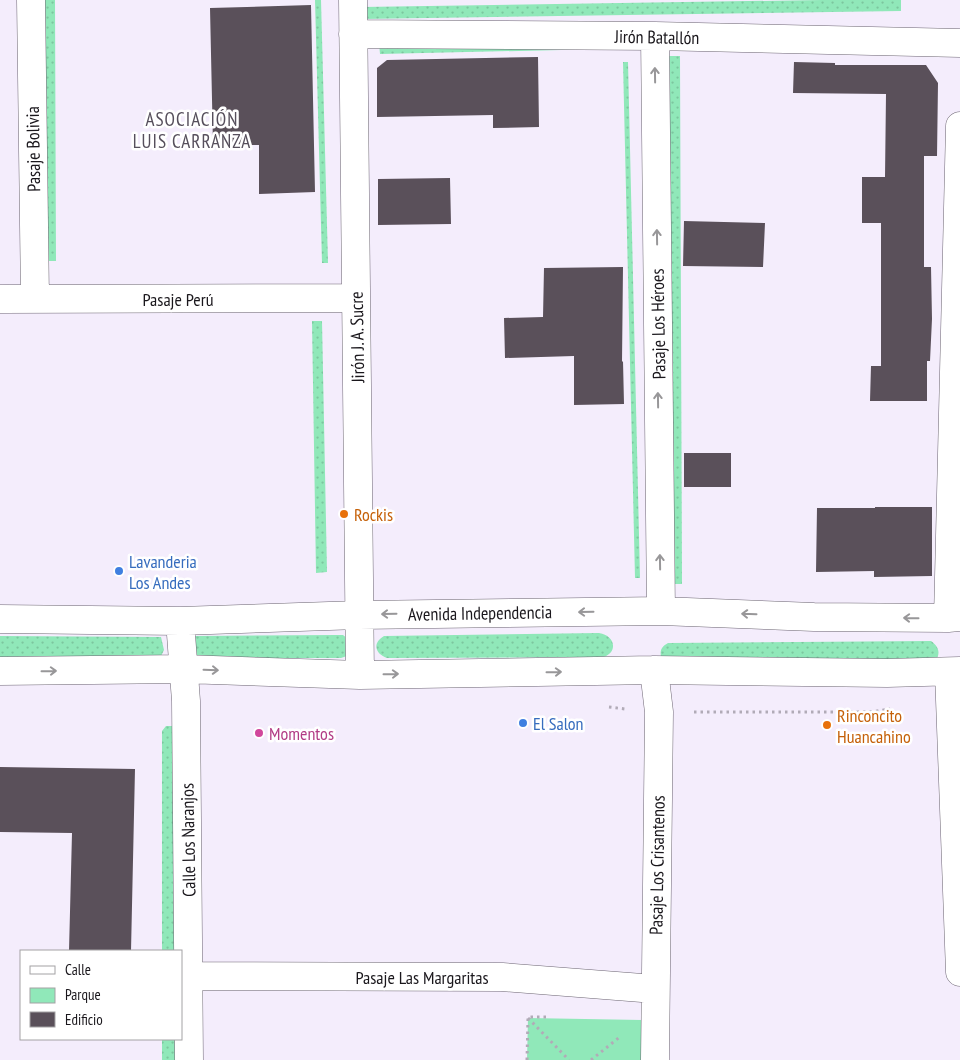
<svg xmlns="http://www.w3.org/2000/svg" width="960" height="1060" font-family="'PT Sans Narrow',sans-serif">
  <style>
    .grass { fill: url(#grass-dots) }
    .green { fill: #90e8b9 }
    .building { fill: #5a505a }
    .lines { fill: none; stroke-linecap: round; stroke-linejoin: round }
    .minor-casing { stroke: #6c6572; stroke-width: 29 }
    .path { stroke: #b1abb7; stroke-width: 3; stroke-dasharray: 2.5 4; stroke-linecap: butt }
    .minor { stroke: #fff; stroke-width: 28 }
    .oneway { stroke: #989799 }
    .food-dot { fill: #e8710a; stroke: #fff; stroke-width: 2 }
    .shop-dot { fill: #3f7fe0; stroke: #fff; stroke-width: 2 }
    .hotel-dot { fill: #d1479c; stroke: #fff; stroke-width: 2 }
    .labels { text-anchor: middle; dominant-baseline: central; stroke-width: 5; stroke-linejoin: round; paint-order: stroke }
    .street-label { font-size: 18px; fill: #1a171c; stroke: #fff }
    .food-label { font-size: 18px; fill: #c56008; stroke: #fff; text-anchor: start }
    .shop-label { font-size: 18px; fill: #366cbe; stroke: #fff; text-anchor: start }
    .hotel-label { font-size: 18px; fill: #b23c85; stroke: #fff; text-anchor: start }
    .neighbourhood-label { font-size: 19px; letter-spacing: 1px; fill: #564f5c; stroke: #fff }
  </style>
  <defs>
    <pattern id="grass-dots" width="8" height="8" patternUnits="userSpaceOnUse" patternTransform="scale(1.25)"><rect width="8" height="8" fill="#90e8b9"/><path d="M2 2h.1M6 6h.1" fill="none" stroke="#7cc69e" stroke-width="1.8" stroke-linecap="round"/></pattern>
  </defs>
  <rect width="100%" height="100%" fill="#f4edfc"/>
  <path class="grass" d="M43 0H55L56 261H45Z
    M315 0H321L328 263H322Z
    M821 0H901V11L363 19 362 7Z
    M379 43 604 49 380 54Z
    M667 56H680L682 584H669Z
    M623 62H628L640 578H635Z
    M312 321H322L327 572 316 573Z
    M599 633C614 635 619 651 604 657L387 658C375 654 372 643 384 636Z
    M337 635H343L348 639 347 656 341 658H193L195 636Z
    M0 636 161 637 164 650 159 660 0 658Z
    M931 641C939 647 941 653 935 662L661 658C660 650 661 647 668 643Z
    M166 726H173L178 951H162V731Z
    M162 1039H178V1060H162Z"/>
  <path class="green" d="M528 1018 642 1020V1060H527Z"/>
  <path class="building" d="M311 5 315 192 259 194V145H213L210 8Z
    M538 57 539 127 493 128V115L377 117V68L387 60Z
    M794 62 835 63V65H926L938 83 937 156H924V267H931L932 319 930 361H927V401H870L871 366H881V223H862V177H885L886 94 793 93Z
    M450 178 451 224 378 225V179Z
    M684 221 765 223 763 267 683 266Z
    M623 267 622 362 623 361 624 404 574 405V356L505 358 504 318 543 317 544 268Z
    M684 453H731V487H684Z
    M875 507H932V576L874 577V571L816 572 817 508H875Z
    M0 767 135 769 131 951H69L72 833 0 832Z"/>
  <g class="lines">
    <defs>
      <path id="minor" d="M31 0 35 299
        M353 0 360 675
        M353 34 655 36 960 43
        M655 36 661 611
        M0 299 356 298
        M948 618 960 126
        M0 619 180 621 359 615 661 611 814 617 948 618 960 617
        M180 621 186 701 189 1060
        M654 670 659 712 655 1060
        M0 671 184 669 360 675 654 670 887 673 960 671
        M949 672 960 972
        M189 976 502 977 655 989"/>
    </defs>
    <use href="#minor" class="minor-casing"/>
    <path class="path" d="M609 707 625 709
      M694 712H870L890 709
      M528 1018 569 1060
      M527 1060 528 1017H549
      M591 1060 621 1036"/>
    <use href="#minor" class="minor"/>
  </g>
  <defs><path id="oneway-shaft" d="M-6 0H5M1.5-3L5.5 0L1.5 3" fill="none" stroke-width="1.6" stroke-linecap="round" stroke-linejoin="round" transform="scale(1.25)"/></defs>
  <g class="oneway">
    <use href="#oneway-shaft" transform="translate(655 75) rotate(-91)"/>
    <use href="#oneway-shaft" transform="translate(657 237) rotate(-91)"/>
    <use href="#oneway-shaft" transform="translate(658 400) rotate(-91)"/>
    <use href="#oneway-shaft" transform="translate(660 562) rotate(-91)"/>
    <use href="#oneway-shaft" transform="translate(586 612) rotate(179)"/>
    <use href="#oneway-shaft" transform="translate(389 614) rotate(179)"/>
    <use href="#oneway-shaft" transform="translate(749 614) rotate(-178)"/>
    <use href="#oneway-shaft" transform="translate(911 618) rotate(-179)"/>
    <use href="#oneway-shaft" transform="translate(211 670) rotate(2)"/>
    <use href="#oneway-shaft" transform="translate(49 671) rotate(-1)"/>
    <use href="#oneway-shaft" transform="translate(554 672) rotate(-1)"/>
    <use href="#oneway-shaft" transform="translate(391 674) rotate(-1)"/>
  </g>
  <g class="food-dot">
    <circle cx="344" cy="514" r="5"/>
    <circle cx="827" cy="725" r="5"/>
  </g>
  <g class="shop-dot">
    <circle cx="119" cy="571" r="5"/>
    <circle cx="523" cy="723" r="5"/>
  </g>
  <circle class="hotel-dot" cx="259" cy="733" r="5"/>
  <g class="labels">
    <g class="street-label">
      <text transform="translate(657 37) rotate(1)">Jirón Batallón</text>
      <text transform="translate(33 149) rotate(-91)">Pasaje Bolivia</text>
      <text x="178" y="299">Pasaje Perú</text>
      <text transform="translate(658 324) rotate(-91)">Pasaje Los Héroes</text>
      <text transform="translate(357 337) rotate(-91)">Jirón J. A. Sucre</text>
      <text transform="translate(480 613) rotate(-1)">Avenida Independencia</text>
      <text transform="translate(188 840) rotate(-91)">Calle Los Naranjos</text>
      <text transform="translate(657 865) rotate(-89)">Pasaje Los Crisantenos</text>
      <text x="422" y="977">Pasaje Las Margaritas</text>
    </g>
    <g class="food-label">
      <text x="354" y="514">Rockis</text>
      <text x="837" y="715">Rinconcito<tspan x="837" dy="21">Huancahino</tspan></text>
    </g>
    <g class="shop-label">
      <text x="129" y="561">Lavanderia<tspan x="129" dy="21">Los Andes</tspan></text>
      <text x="533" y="723">El Salon</text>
    </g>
    <g class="hotel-label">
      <text x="269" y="733">Momentos</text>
    </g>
    <g class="neighbourhood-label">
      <text x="192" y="119">ASOCIACIÓN<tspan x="192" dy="22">LUIS CARRANZA</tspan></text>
    </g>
  </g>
  <rect x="20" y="950" width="162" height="90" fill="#ffffff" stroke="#a3a2a4"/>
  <rect x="30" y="966" width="25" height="8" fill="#ffffff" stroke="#a3a2a4"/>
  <text x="65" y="975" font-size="15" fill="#1a171c">Calle</text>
  <rect x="30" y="988" width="25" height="15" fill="#90e8b9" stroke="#a3a2a4"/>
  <text x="65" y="1000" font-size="15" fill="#1a171c">Parque</text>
  <rect x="30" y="1012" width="25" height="15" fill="#5a505a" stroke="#a3a2a4"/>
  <text x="65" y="1025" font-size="15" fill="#1a171c">Edificio</text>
</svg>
